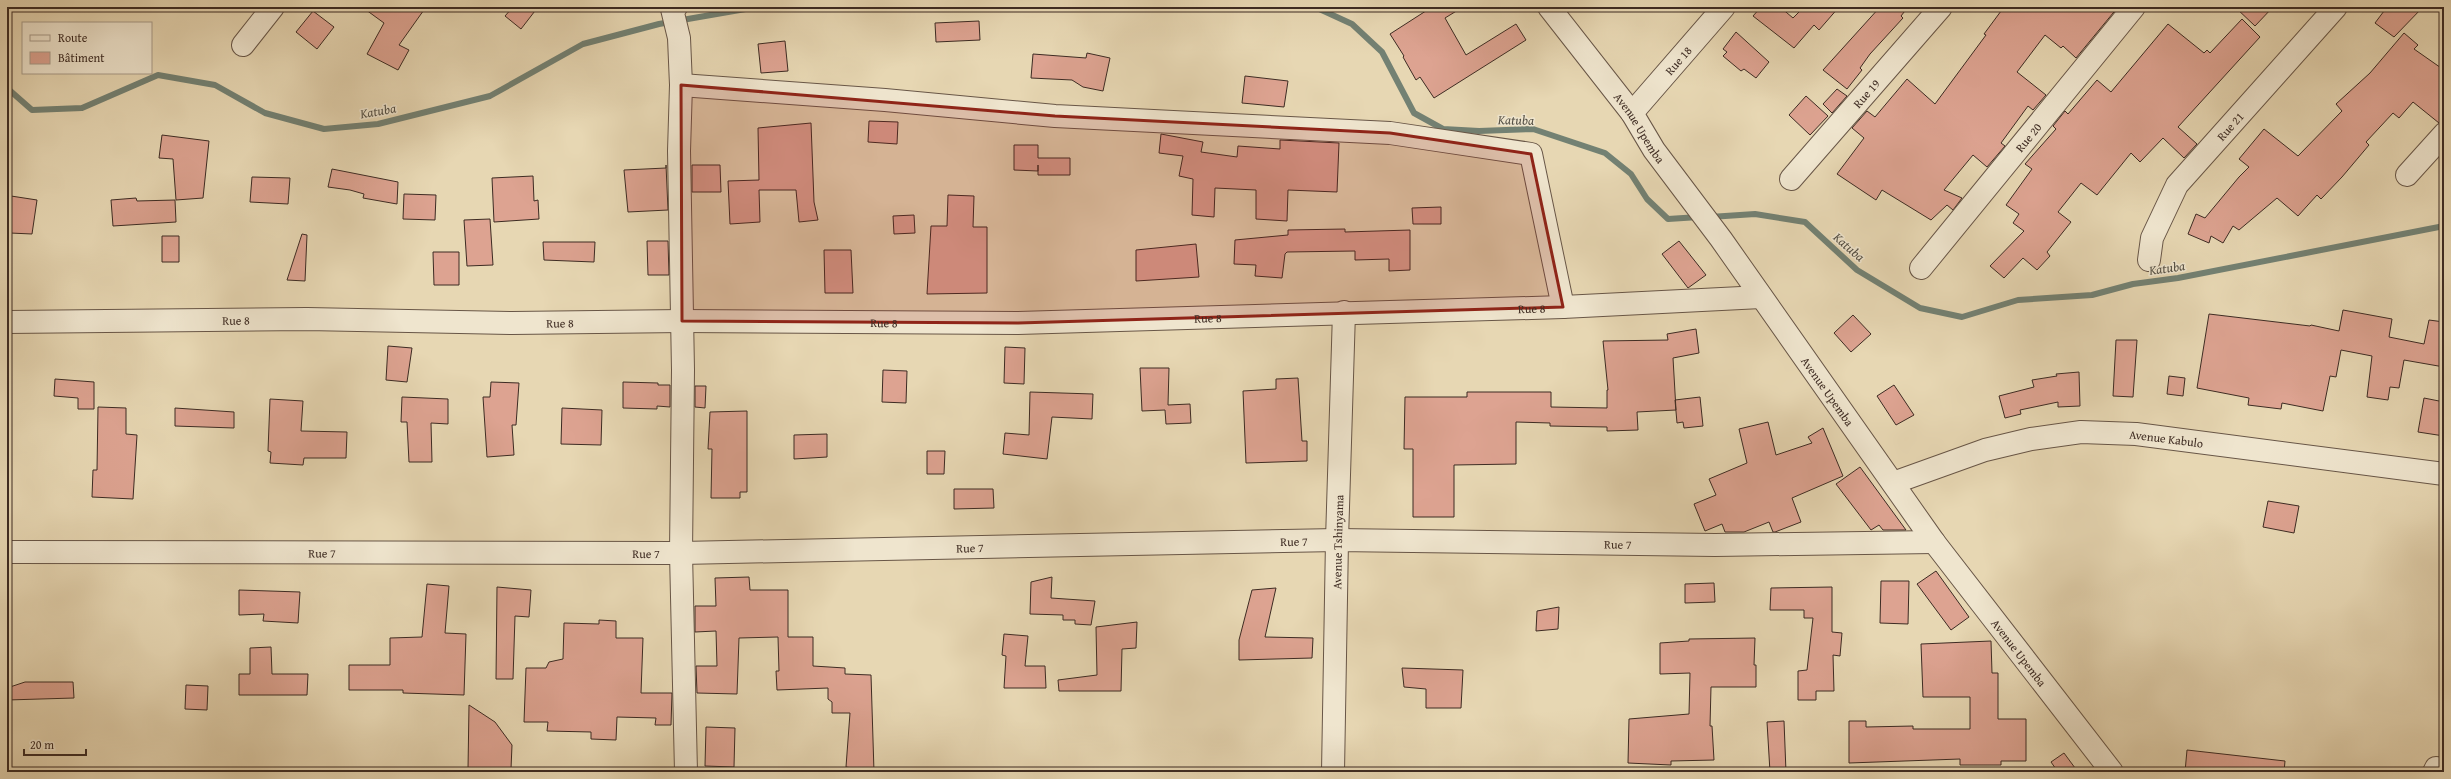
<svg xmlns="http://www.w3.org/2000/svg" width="2451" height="779" font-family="'Gentium Book Plus',serif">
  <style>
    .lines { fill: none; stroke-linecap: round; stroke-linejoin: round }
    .stream { stroke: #738173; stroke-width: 6 }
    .building { fill: #dda391; stroke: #3d2b23 }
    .minor-casing { stroke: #685647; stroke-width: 24 }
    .minor { stroke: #efe5ce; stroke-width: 22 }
    .marked { fill: #8f2418; fill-opacity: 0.2; stroke: #8f2418; stroke-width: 3; stroke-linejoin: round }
    .labels { text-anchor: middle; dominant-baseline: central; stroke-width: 3; stroke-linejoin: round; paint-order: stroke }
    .street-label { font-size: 12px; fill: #3d2b23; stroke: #efe5ce }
    .water-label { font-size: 13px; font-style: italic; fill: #544f44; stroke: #efe5ce }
  </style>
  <rect width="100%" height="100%" fill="#e7d7b3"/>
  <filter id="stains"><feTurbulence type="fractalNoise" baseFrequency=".005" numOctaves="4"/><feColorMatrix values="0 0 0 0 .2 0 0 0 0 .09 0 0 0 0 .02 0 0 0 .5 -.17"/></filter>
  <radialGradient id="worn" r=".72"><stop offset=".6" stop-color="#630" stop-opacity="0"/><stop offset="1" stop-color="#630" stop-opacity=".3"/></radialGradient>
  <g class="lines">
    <path class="stream" d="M1315 7 1352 24 1382 52 1414 113 1443 129 1479 131 1533 129 1605 153 1631 174 1647 199 1668 219 1699 217
      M7 88 32 110 82 108 158 75 215 85 265 113 324 129 378 124 490 96 583 44 659 24 757 7
      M1710 217 1755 214 1805 222 1857 270 1920 308 1962 317 2018 300 2092 295 2133 284 2178 278 2444 226"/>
  </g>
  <path class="building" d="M362 7H426L399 45 409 50 398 70 367 54 384 23Z
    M513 7H538L521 29 505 16Z
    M1432 7H1463L1445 18 1466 55 1516 24 1526 40 1434 98 1420 77 1416 80 1403 57 1404 56 1390 34Z
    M1761 7H1780L1793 18 1799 12 1794 7H1839L1819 30 1814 25 1794 48 1753 16Z
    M1880 7H1908L1901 16 1903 18 1870 54 1860 68 1862 70 1847 89 1823 70Z
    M2004 7H2118L2076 58 2063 46 2061 48 2045 35 2017 72 2046 95 2033 110 2028 106 2001 143 2005 146 1987 167 1973 155 1944 190 1962 198 1953 210 1947 205 1931 220 1882 190 1876 200 1837 174 1864 138 1852 128 1867 111 1875 117 1907 79 1935 104 1986 35 1984 34Z
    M2235 7H2273L2255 26Z
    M2387 7H2423L2394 37 2375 23Z
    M313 11 334 27 317 49 296 32Z
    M2242 19 2260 37 2178 127 2197 144 2184 158 2163 138 2140 162 2131 153 2097 195 2081 183 2058 212 2071 222 2047 252 2050 256 2037 270 2023 258 2004 278 1990 266 2024 231 2013 223 2019 214 2006 205 2032 169 2025 164 2056 129 2053 126 2065 111 2068 114 2097 80 2111 92 2168 24 2204 53 2207 50 2210 53Z
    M979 21 980 40 936 42 935 23Z
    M1736 32 1769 62 1756 78 1744 69 1741 71 1723 56 1727 52 1723 49Z
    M2404 33 2418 45 2414 49 2444 70V122L2439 123 2413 102 2399 118 2393 113 2366 142 2369 145 2342 177 2321 199 2317 195 2298 216 2277 198 2239 230 2233 226 2223 243 2211 236 2209 243 2188 234 2196 214 2205 218 2239 177 2249 167 2239 159 2264 129 2298 156 2342 111 2336 104 2370 73Z
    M785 41 788 71 761 73 758 44Z
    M1087 53 1110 58 1103 91 1083 87 1072 80 1031 78 1033 54 1086 58Z
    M1245 76 1288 81 1284 107 1242 103Z
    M1837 89 1847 96 1832 113 1823 104Z
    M1806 96 1828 116 1810 135 1789 115Z
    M869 121 898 122 897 144 868 142Z
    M811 123 814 202 818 220 799 222 796 190H759L760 222 730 224 728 181 759 180 758 128Z
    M1161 134 1203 142 1201 152 1237 157 1238 146 1280 149V140L1339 143 1337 192 1288 190 1287 221 1256 219V190L1215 188 1214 217 1192 215 1193 179 1179 176 1183 156 1159 153Z
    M162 135 209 141 203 198 176 200 173 159 159 158Z
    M1014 145H1038V158H1070V175H1038V165V171L1014 170Z
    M666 165 668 210 628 212 624 170 666 168Z
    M692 165H720L721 192H692Z
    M332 169 398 182 397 204 363 198 364 194 350 190 328 187Z
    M533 176 534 201 538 200 539 219 494 222 492 178Z
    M252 177 290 178 288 204 250 202Z
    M404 194 436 195 435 220 403 219Z
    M948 195 974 196 973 227H987V293L927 294 931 226H947Z
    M11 196 37 200 32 234 10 233 11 213H9Z
    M136 198 137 201 175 200 176 222 113 226 111 200Z
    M1441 207V224H1413L1412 208Z
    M914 215 915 233 894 234 893 216Z
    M490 219 493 265 467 266 464 220Z
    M1345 229V232L1410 230V270L1389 271V259L1355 260V251L1287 252 1285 254 1282 278 1255 276 1256 265 1234 264 1235 240 1288 235V230Z
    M302 234 307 235 305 281 287 280Z
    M162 236H179V262H162Z
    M647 241H668L669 275H648Z
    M1679 241 1706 275 1688 288 1662 254Z
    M543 242H595L594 262 544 260Z
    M1196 244 1199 277 1136 281V250Z
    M824 250H851L853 293H825Z
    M433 252H459V285H434Z
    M2343 310 2392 319 2389 337 2424 344 2429 320 2444 322V367L2404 360 2399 388 2390 387 2388 400 2367 397 2372 356 2341 350 2336 377 2330 376 2323 411 2282 403 2281 409 2248 405 2249 398 2197 388 2209 314 2310 326 2311 325 2339 331Z
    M1853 315 1871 334 1851 352 1834 333Z
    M1696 329 1699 353 1673 358 1676 410 1637 412 1638 430 1607 431V427L1550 426V423L1516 422V464L1454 465V517H1413V449H1404L1405 397H1467V392H1551V407L1607 408V390H1608L1603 341 1668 340 1667 334Z
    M2116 340H2137L2133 397 2113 396Z
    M388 346 412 348 407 382 386 380Z
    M1005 347 1025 348 1024 384 1004 383Z
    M1140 368H1169L1168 405 1190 404 1191 423 1166 424 1165 410 1142 411Z
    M883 370 907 371 906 403 882 402Z
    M2079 372 2080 406 2058 407V402L2020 410 2021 414 2005 418 1999 396 2034 387 2032 380 2057 376 2056 374Z
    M2169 376 2185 378 2183 396 2167 394Z
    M1298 378 1302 441H1307V461L1246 463 1243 391 1276 389V379Z
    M55 379 94 382V409H78V398L54 396Z
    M491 382 519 383 516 425H512L514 455 487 457 483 397H490Z
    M623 382 658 383V385H670V407L657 406V409L623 408Z
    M1894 385 1914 415 1896 425 1877 396Z
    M695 386H706L705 408 695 407Z
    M1030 392 1093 394 1092 419 1052 417 1047 459 1003 454 1005 433 1029 435Z
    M402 397 448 399V424L431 423 432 462H409L407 422H401Z
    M1700 397 1703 426 1684 428 1683 422 1677 423 1675 400Z
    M2424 398 2444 402V436L2418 432Z
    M270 399 303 401 301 431 347 432 346 458H304L303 465 270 463 271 452 268 451Z
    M98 407 126 408V434L137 435 133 499 92 497 93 470H97Z
    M175 408 234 412V428L175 426Z
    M562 408 602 410 601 445 561 444Z
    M747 411V492H740V498H711L712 449H708L710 412Z
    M1768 422 1776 455 1812 443 1808 437 1823 428 1843 476 1792 498 1801 522 1775 532H1773L1769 522 1744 532H1725L1722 524 1705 531 1694 504 1716 495 1709 479 1747 463 1739 429Z
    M827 434V457L794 459V435Z
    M927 451H945L944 474H927Z
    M1860 467 1906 530H1883L1879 525 1871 530 1836 484Z
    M954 489H993L994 508 954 509Z
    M2268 501 2299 506 2294 533 2263 527Z
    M1936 571 1969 617 1951 630 1917 584Z
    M749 577 750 590H788V637H813V666L845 668V674L871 675 874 772H851L852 768 846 767 850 713H832V702L828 699V688L777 690 776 671H779L778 637 739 638 737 694 697 693 696 666H717L716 631 695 632V606H716L715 578Z
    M1052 577 1051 598 1095 601 1091 625 1075 624V620H1063V615L1030 614 1031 582Z
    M1881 581H1909L1908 624 1880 623Z
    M1714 583 1715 602 1685 603V584Z
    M427 584 449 586 445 633 466 634 464 695 403 693V690H349V665H390V638L422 637Z
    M497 587 531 590 529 617 515 616 513 679H496Z
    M1832 587V632L1842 633 1840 656 1833 655 1834 691H1816V700H1798V671L1807 670 1813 618H1804V610H1770L1771 588Z
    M1276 588 1265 637 1313 638 1312 658 1239 660V640L1252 590Z
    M239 590 300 592 298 623 263 621 264 614 239 615Z
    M1559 607 1558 629 1536 631 1537 611Z
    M599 620 616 621V638H643L641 693H672L671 725H655L656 718 617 717 616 740 591 739V732L547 731 548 722H524L526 668H546L549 662 563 659 564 623 599 624Z
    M1137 622 1136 648 1122 649 1121 691H1059L1058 680 1097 675 1096 627Z
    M1004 634 1028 636 1025 666H1045L1046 688H1004L1006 656 1002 655Z
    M1755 638 1754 665H1756V687H1711L1710 726H1712L1714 760 1671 761V765L1628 763 1629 719 1689 714 1690 673 1660 674V643L1689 641V639Z
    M1991 641 1992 673H1998V719H2026V761H2001V765H1960V759L1849 763V721H1866V727L1913 726V729H1970V697H1923L1921 644Z
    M271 647 272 674H308L307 695H239V674H250V648Z
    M1402 668 1463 670 1461 708H1426V689L1404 687Z
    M25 682H73L74 698 7 700V688Z
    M186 685 208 686 207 710 185 709Z
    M469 705 495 722 512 745 511 769H468Z
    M1784 721 1786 772H1770L1767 722Z
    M706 727 735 728 734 767 705 766Z
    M2187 750 2285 761 2284 772H2185Z
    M2064 753 2078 772H2058L2051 762Z"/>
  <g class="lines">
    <defs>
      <g id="minor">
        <path d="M676 7 672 9 679 38 681 85 679 151 683 370 681 553 686 772"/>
        <path id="s1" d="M1549 7 1632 113 1654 150 1721 239 1934 542 2112 772"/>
        <path d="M243 45 273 7"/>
        <path d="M681 85 885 100 1055 116 1390 133 1531 154 1563 307"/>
        <path id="s2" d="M1632 113 1724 7"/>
        <path d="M2407 175 2444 134"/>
        <path id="s3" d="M1791 179 1941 7"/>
        <path id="s4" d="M2149 260 2152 238 2177 185 2336 7"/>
        <path id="s5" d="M1921 268 2134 7"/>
        <path id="s6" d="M7 322 307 319 512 323 682 321 1018 323 1563 307 1761 297"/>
        <path id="s7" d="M1893 483 1985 450 2031 439 2081 432 2136 434 2444 474"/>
        <path id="s8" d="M7 552 681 553 1337 540 1715 545 1934 542"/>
        <path id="s9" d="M1333 772 1337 540 1344 312"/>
        <path d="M2434 772 2436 768"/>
      </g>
    </defs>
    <use href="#minor" class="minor-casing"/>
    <use href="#minor" class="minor"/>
  </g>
  <path class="marked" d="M681 85 1055 116 1390 133 1531 154 1563 307 1018 323 682 321Z"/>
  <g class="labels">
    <g class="street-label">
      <text stroke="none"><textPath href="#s2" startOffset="70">Rue 18</textPath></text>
      <text stroke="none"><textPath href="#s3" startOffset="114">Rue 19</textPath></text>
      <text stroke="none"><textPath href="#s4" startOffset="160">Rue 21</textPath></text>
      <text stroke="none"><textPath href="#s1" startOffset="151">Avenue Upemba</textPath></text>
      <text stroke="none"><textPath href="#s5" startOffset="169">Rue 20</textPath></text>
      <text stroke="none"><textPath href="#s6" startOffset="1525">Rue 8</textPath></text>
      <text stroke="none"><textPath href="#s6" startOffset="1201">Rue 8</textPath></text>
      <text stroke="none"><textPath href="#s6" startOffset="229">Rue 8</textPath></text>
      <text stroke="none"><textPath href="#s6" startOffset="553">Rue 8</textPath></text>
      <text stroke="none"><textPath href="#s6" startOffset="877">Rue 8</textPath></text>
      <text stroke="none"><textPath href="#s1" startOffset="475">Avenue Upemba</textPath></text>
      <text stroke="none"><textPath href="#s7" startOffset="281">Avenue Kabulo</textPath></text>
      <text stroke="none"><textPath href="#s8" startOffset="1287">Rue 7</textPath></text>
      <text stroke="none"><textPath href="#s9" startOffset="230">Avenue Tshinyama</textPath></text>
      <text stroke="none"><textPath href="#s8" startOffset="1611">Rue 7</textPath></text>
      <text stroke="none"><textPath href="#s8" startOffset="963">Rue 7</textPath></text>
      <text stroke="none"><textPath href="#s8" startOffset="315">Rue 7</textPath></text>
      <text stroke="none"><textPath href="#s8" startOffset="639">Rue 7</textPath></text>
      <text stroke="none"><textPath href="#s1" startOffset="799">Avenue Upemba</textPath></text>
    </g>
    <g class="water-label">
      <text transform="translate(378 111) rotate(-10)">Katuba</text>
      <text transform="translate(1516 120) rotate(1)">Katuba</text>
      <text transform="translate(1849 247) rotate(41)">Katuba</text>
      <text transform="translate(2167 268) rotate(-8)">Katuba</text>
    </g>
  </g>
  <rect width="2451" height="779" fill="none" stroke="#e7d7b3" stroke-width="24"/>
  <rect x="8" y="8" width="2435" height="763" fill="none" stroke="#3d2b23" stroke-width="2"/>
  <rect x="12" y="12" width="2427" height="755" fill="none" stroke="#3d2b23"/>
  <rect x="22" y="22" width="130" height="52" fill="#efe5ce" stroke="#a89b8a"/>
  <rect x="30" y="35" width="20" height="6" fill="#efe5ce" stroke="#a89b8a"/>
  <text x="58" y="42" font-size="12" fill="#3d2b23">Route</text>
  <rect x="30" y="52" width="20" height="12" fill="#dda391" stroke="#a89b8a"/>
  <text x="58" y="62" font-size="12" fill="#3d2b23">Bâtiment</text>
  <path d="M24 749v6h62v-6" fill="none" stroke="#3d2b23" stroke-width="2"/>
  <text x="30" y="749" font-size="12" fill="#3d2b23" stroke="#efe5ce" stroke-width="3" paint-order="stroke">20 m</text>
  <rect width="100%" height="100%" filter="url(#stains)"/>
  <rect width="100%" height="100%" fill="url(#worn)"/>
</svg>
